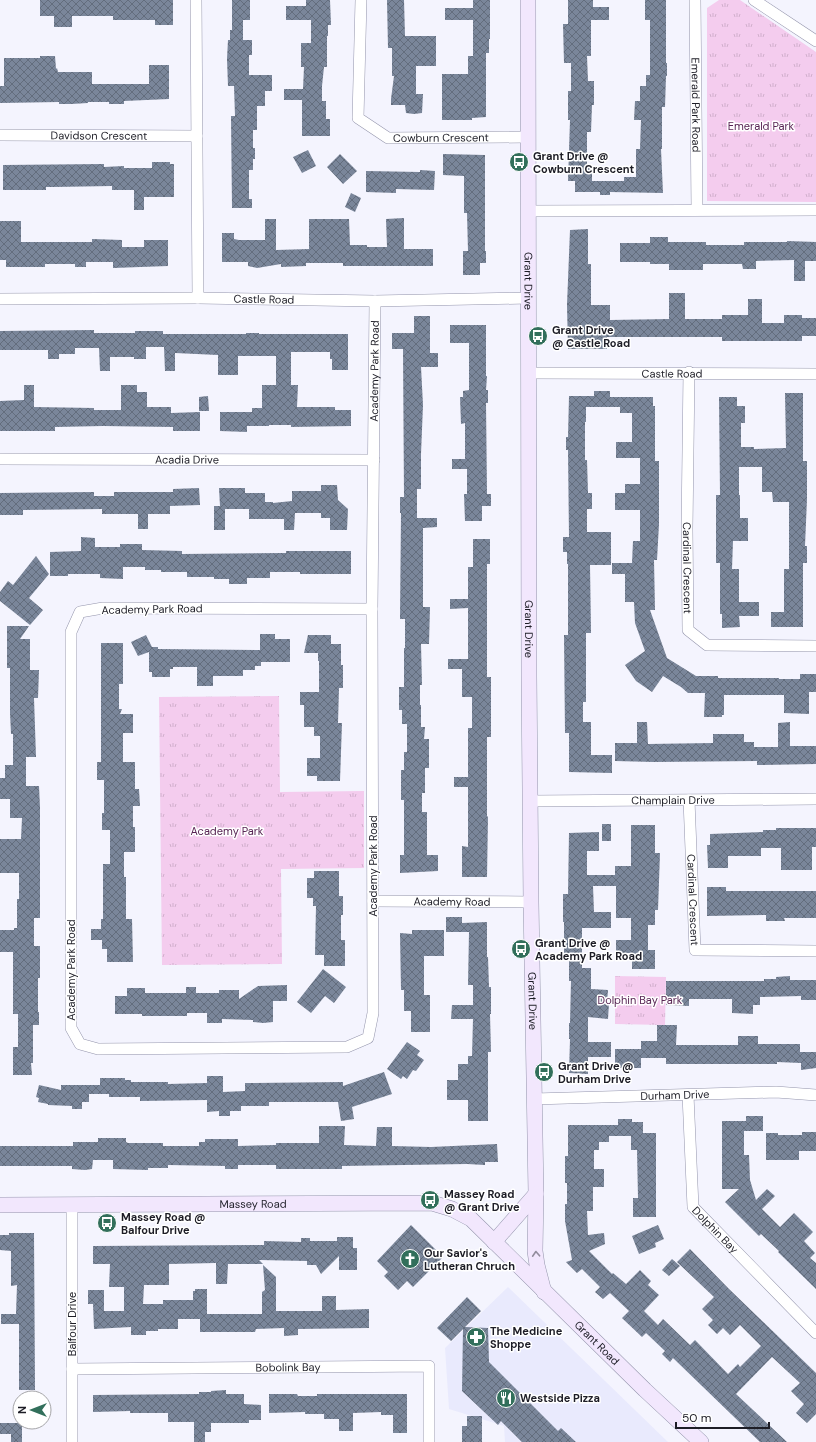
<svg xmlns="http://www.w3.org/2000/svg" width="816" height="1442" font-family="'DM Sans',sans-serif">
  <style>
    .built { fill: #e9eafd }
    .park { fill: url(#park-tufts) }
    .building { fill: url(#building-cross-hatch) }
    .lines { fill: none; stroke-linecap: round; stroke-linejoin: round }
    .street-casing { stroke: #9495ac; stroke-width: 12 }
    .secondary-casing { stroke: #9495ac; stroke-width: 16 }
    .street { stroke: #fff; stroke-width: 11 }
    .secondary { stroke: #f2e7fd; stroke-width: 15 }
    .oneway { stroke: #928c9c }
    .labels { text-anchor: middle; dominant-baseline: central; stroke-width: 3; stroke-linejoin: round; paint-order: stroke }
    .street-label { font-size: 11px; fill: #1d1d26; stroke: #fff }
    .park-label { font-size: 11px; fill: #582554; stroke: #fff }
    .poi-label { font-size: 11px; font-weight: bold; fill: #1d1d26; stroke: #fff; text-anchor: start }
  </style>
  <defs>
    <pattern id="park-tufts" width="24" height="20" patternUnits="userSpaceOnUse"><rect width="24" height="20" fill="#f4ccee"/><path d="M3 7l-1-3M5 7V3M7 7l1-3M15 17l-1-3M17 17v-4M19 17l1-3" fill="none" stroke="#d1afcc"/></pattern>
    <pattern id="building-cross-hatch" width="8" height="8" patternUnits="userSpaceOnUse"><rect width="8" height="8" fill="#7a869a"/><path d="M0 0l8 8M0 8l8-8" fill="none" stroke="#636d7d"/></pattern>
  </defs>
  <rect width="100%" height="100%" fill="#f4f4fe"/>
  <path class="built" d="M508 1287 668 1442H505L504 1426 449 1409 445 1348Z"/>
  <path class="park" d="M719 0H740L816 52V202L707 201V8Z
    M279 696 280 792 364 791V868L281 869 282 964 162 965 159 697Z
    M615 976 666 977 665 1025 615 1024Z"/>
  <path class="building" d="M40 0H173V25H155V20H113V16H72V27H54V16H40Z
    M232 0H250V20H243V40H252V55H249V75H272V91H265V106H257V130H253V148H255V159H253V170H249V199H252V208H232L231 116H235L234 86H228L227 59 228 40H230V30H232Z
    M306 0H330L331 25H328V36H327V67H324L322 86V101H326V119H330V136H302V100H284V89H303L304 67H301V43H311V20H286V6H306Z
    M387 0H404L405 36H436V66H416V94H423L422 113 414 114 406 113 405 105H391V99L394 76H392V48H388Z
    M473 0H490V39H489V53H486V117L472 118V120H442V74H468V56H473V20H445V8H473Z
    M568 0H593V7H609V20H591V56H587L588 81H594V105H592L591 132H587V168H592V181H624V177H636V149H640L641 120H634L635 101H640V86H646V75H650V20H645V0H666V63H667V76H666L665 107H662V149H661L663 193 610 192V195H600V192H575V181H568L570 120H568V91H571V63H564L563 24H568Z
    M40 56H55L56 69 57 68 58 72H92V84H149V65H169V99L124 101V104H109V102H88V103L71 104H59V102L0 103V86H4V58H40Z
    M308 150 316 166 302 173 293 157Z
    M340 154 357 171 343 184 327 167Z
    M443 154 485 155V251H486V263H480V275H463V251H468L467 213H464V176L443 175Z
    M152 162H170V164H174V197H144V210H134V190H112V186L53 187H46V190H3V165L104 164V167L124 166V168H152Z
    M420 170 435 171 434 190 396 189V193L366 192V171L420 172Z
    M351 193 361 198 355 212 345 207Z
    M404 218V249H433V266H343V263H306V266L281 267V264L257 268 248 266V262H222V233H234V239L239 240H265V219H276V250L309 249V219H349L350 245H367V247H387L386 219Z
    M0 221H21V242H92V239L122 240V247H144V240H168V266L113 268V262H86V267H75V264H45V267H6V260H0Z
    M588 229V264H591V305H610V320L669 319V293H685V319H722V315H748V299H762V323H784V315H802V318H816V336H802V341H722V337H607V349H568L567 305 570 230Z
    M650 237H668V242H706V245H744V242H787V241L816 242V261H805V281H794V260L756 261V269H743L742 264H703V270H669V264H650V262H620V243H650Z
    M414 316H430V353H438V367H421L423 405 421 454V489H417V518H437V527L423 528V607H430L429 644H421L422 685H420V705H421V727H425L424 739H429V768H425V793H422V812H427V855H438V871L400 873V855H404V800H401V770H404V752H407V724H402V710H399V687H404V648H405V619H400L401 513H400V497H404L403 349H392V333H414Z
    M450 325H486V376H487L486 390H488V403H486L487 494H491V506H482V521H465L464 494H467V469H452V459H465V423L461 424 460 397H463V391L469 390V343H450Z
    M94 330V333H135V331H163V334H246V333H259V334H348V370H332V359H330V352H291V385H298L297 407H335V410H351V426L291 427V425H269V426H247V432L220 431V412H252V408H262V385H276V356H238V375H218V355L175 353V371H165L164 347H146V359H134V357H110V371H100L99 348H75V354H59V359H48V350H0V331Z
    M24 385H34V407L94 408V410H121V385H137V392H147V407H171V413L200 412V431H173V427L103 426 55 427V431H0V401L24 400Z
    M594 391H610V397H653V406H655V461H659V524L657 560H654L655 610H650L667 658 696 676H718V678H779V679H800V674H816V692H809V714L784 713V695H724V715H722V717H704L705 693H688L681 687 663 676 652 692 636 681 625 665 645 651 635 623 634 602H625V574H612V563H632L633 541H640V510H615V493H625V484H640V458H616V442H632V413H620V407H586V422H585V460H587L588 493H592V509H587V532H611V565H590L591 633H586V702H583V722H591V755H612V773L569 772V733H565L564 635H568V564H567V552H563V537H569L568 450H566V437H568L569 396H594Z
    M785 393H803V461H807V499L805 546H807V563H803V627H771V612H784V569H789V502H773L772 492H762V467H739V495H740V518H748V541H733L732 569H739V602H759V616H739L740 627 722 628V614H720V563H716V495H720L719 397H737V406H745V423H741V447H754V449L786 448Z
    M208 396 209 411H199V397Z
    M321 485H337L338 500 348 509 347 530H330V518H321V513H295L294 530H284V519H249V509H225V530H214V506H220L219 488H245V493H265V502H273V503L292 501V491H321Z
    M199 488 200 505 170 506V514H148V529H138V514H102V509L23 510V515H0V493L94 492V496H114V492H173V489Z
    M81 537 95 538V547H120V544H142V550L182 551V554L283 553H286V551H351V574H300V572H270V578H247V584H229V579H214V577H187V572H161V570H145V567H123V579L100 578V574H68V576H50V552L81 551Z
    M473 539H490V564H487V677H491V737H487V817L488 816 487 877H462V846L468 847V787H454V777H468V728H472V697H462V669H448V659H468V608L450 609V599H468V567H473Z
    M36 556 49 574 29 598 43 610 30 625 0 601V592L8 581 13 585Z
    M7 626H29L20 639H30V670H39L38 698H34L36 757H26V786H39L40 807V918H34V946H40V978H38V1012H39V1025H33V1063H31L32 1075H13V1047H18V1014H13V952H0V930H14V928H17V899H19V873H0V839H21L22 818H10V799H0V778H5V765H13V734H11L10 713V668H7Z
    M260 634H275V639H290V662H261V666H255V670H243V676H213V686H197V667H173V669H170V677H152V672H149V652L138 656 131 642 146 635 152 647H158V649L260 650Z
    M308 635H331V644H341V665H343V688H339L338 723H342L340 781H317V776H307V758H320V736H314V727H304V705H300V692H319V661H318V653H304Z
    M101 643H123V684H119V709H122L120 714H133V733H123V762H135V789H139L140 806H133V827H135V852H124V877H126V919H132L133 962H107V949H102V940H91V929H101V919H103V864H110V830H102V813H104V780H97V762H101Z
    M637 722H647L648 744 713 743V734H744V742H754V747H778V723L790 722V746H816V764L757 765V761L654 762 615 761V743H637Z
    M602 824H611V841H602Z
    M631 825H655V853H660L658 910H655V925H648V950H655V969H632V953H616V940H631V918H616V886H593L594 912H611V928H582V968H591V989L608 990 607 1003H609L608 1019 588 1017V1042H611V1057H588V1074L569 1073 570 1039H569V1023H570L571 981H569V960H564V922H563V894H568L569 833 599 832V851H587V875H615V866H631Z
    M776 828H816V847H812V870H781V848H761V856H728V868H708L707 845H710V834L763 832V830H776Z
    M314 871H339V896H343V915H341V940H345V966H324V955H315L316 906H313V898H307V878H314Z
    M707 887H726V891H816V918H784L785 921H766V915L707 916Z
    M446 917H462V923L487 922V957H488L489 987H491V1014H490L491 1052H488V1121H468V1100H447V1080H458V1064H468V1056H472L473 1019H451L452 1005H473V985H468L469 932H446Z
    M412 930H444V956H424V995H430V1032H411V1011H404V990H401L400 933 412 934Z
    M323 969 346 987 334 1003 325 996 311 1013 297 1002Z
    M790 976V980H816V1000H801V996L760 997V1005H753V1014L732 1013V999H689V1006L666 1005V981H764V979H776V977Z
    M287 985V1001H273V1022L263 1023 253 1022V1020L222 1019V1023H207V1013H187V1016H142V1014H115V996H127V988H145V993H186V987H196V993H219V990H239V999L258 986Z
    M657 1025H677L676 1045H738V1036H758V1044H800V1052H816V1068L801 1070V1063L777 1062V1064H666V1058H641V1041H657Z
    M407 1042 420 1051 417 1055 424 1060 416 1071 413 1070 407 1079 403 1076 401 1079 387 1069Z
    M615 1049H641V1068H615Z
    M384 1072 392 1094 352 1107 354 1119 341 1121 338 1102H269V1106H241V1111H230V1116H219V1111L207 1112V1100L140 1101V1097H109V1094H89V1102H82V1109H72V1106L48 1105V1104L38 1102 39 1098 36 1097 39 1085 61 1090V1085H100V1078H125V1080H131V1082H168V1084L207 1083V1076H223V1092L245 1091V1083L343 1082V1086Z
    M746 1116H763V1131H744V1155H749L750 1180 756 1200 767 1189 775 1196 762 1209 780 1227 794 1213 813 1232 804 1241 815 1253 810 1258 816 1263V1289L778 1252 779 1251 761 1234 759 1236 725 1202 739 1189H722V1121H746Z
    M618 1119H632V1122H643V1133H656V1217H633V1198H638L637 1150H631V1136H609V1142H599V1150H594V1169H604V1187H593V1211H587L588 1235 604 1233 605 1244 589 1251 612 1274 613 1273 626 1284 640 1270 651 1281 648 1285 659 1295 644 1311 658 1325 663 1319 690 1345 695 1340 728 1374 738 1364 740 1367 761 1346 740 1325 730 1335 723 1328 717 1334 708 1325 713 1320 702 1309 714 1297 677 1262 690 1249 729 1289 816 1373V1414L807 1423 796 1413 804 1404 791 1391 800 1383 772 1357 736 1394 787 1442H760L673 1358 670 1362 662 1354 665 1351 646 1333 642 1337 622 1318 629 1311 610 1293 603 1299 595 1292 600 1287 582 1269 577 1273 566 1262 572 1260 565 1221V1204H567V1183H565V1156H568V1125H618Z
    M319 1126H345L344 1145 376 1146 377 1127H392V1146L431 1147 497 1144 498 1162H485V1165L467 1164 342 1166V1169H276V1165H238V1169H225V1166L168 1165V1168H148V1170L113 1169V1160H93L92 1169 85 1170 72 1169V1166H0V1146H73V1142H98V1138H126V1142L128 1143H163V1146H199V1142H205V1139H238V1146L276 1145V1143H319Z
    M802 1132H816V1151H799V1160H766V1133H778V1135H802Z
    M411 1225 443 1257 413 1287 407 1281 398 1290 384 1276 388 1272 377 1261Z
    M658 1225 664 1239 655 1243 656 1247 639 1254 632 1236Z
    M9 1233H34L35 1390H19V1324H1V1314H16L17 1285 11 1286V1251L0 1250V1235H9Z
    M337 1237H353V1248H357V1270H339V1256L321 1274 316 1265H307V1261L259 1260 263 1264H228L227 1284H216V1263L169 1264V1285H144L143 1304H163V1300H193V1291H195V1289H207V1314H262V1292L265 1290 263 1265 276 1277V1311H322V1296H336V1310L369 1309V1328L298 1329V1335L284 1336V1328L256 1329 255 1332H200V1319H178V1329H158V1331H146V1335H131V1327L94 1329 93 1304H88V1290H104V1311H124V1287H109L110 1264H93V1246L264 1245V1241L301 1242V1238H310V1241H337Z
    M672 1259 680 1266 669 1276 662 1270Z
    M467 1297 481 1311 465 1327 488 1328 489 1362 558 1431 561 1428 576 1442H522L501 1421 498 1425 462 1391 463 1329 451 1341 437 1328Z
    M226 1390V1394H244V1404L261 1405V1420H249V1423H211V1432H205V1442H194V1422H168V1413H130V1411L93 1412V1395L199 1394V1392H211V1391Z
    M269 1394H297L298 1396H317V1394H407V1433H393V1415H381V1412L353 1413V1431H339V1419H324V1414H305V1412L269 1413Z
    M467 1416H482V1442H462V1426H467Z
    M0 1423H22V1442H11V1434H0Z"/>
  <g class="lines">
    <defs>
      <g id="street">
        <path d="M196 0 198 298"/>
        <path id="s1" d="M361 0 358 118 388 138 527 137"/>
        <path id="s2" d="M695 0 697 210"/>
        <path d="M754 0 816 41"/>
        <path id="s3" d="M0 135 197 136"/>
        <path d="M527 211 816 210"/>
        <path id="s4" d="M0 299 198 298 375 301 528 298"/>
        <path id="s5" d="M689 372 687 529 688 630 707 645 816 646"/>
        <path id="s6" d="M528 373 816 374"/>
        <path id="s7" d="M0 459 374 460"/>
        <path d="M103 608 372 609 373 1013 368 1038 347 1047 98 1049 80 1044 71 1028V632L80 612Z"/>
        <path id="s8" d="M372 609 375 301"/>
        <path id="s9" d="M689 800 695 950 816 951"/>
        <path id="s10" d="M530 801 816 799"/>
        <path id="s11" d="M373 901 531 902"/>
        <path id="s12" d="M688 1095 693 1207 816 1333"/>
        <path id="s13" d="M534 1099 776 1092 816 1095"/>
        <path id="s14" d="M72 1369 429 1366V1442"/>
        <path d="M72 1442V1206"/>
      </g>
      <g id="secondary">
        <path id="s15" d="M528 0 529 676 531 902 536 1194 535 1251 537 1265 544 1292"/>
        <path id="s16" d="M0 1205 432 1203 452 1209 471 1219 645 1390 701 1442"/>
        <path d="M494 1242 536 1194"/>
      </g>
    </defs>
    <use href="#street" class="street-casing"/>
    <use href="#secondary" class="secondary-casing"/>
    <use href="#street" class="street"/>
    <use href="#secondary" class="secondary"/>
  </g>
  <defs><path id="oneway-chevron" d="M-2-3.5L2.5 0L-2 3.5" fill="none" stroke-width="1.6" stroke-linecap="round" stroke-linejoin="round"/></defs>
  <use class="oneway" href="#oneway-chevron" transform="translate(536 1254) rotate(-93)"/>
  <defs>
    <symbol id="bus-disc" viewBox="-11 -11 22 22"><circle r="9.5" fill="#326f5b" stroke="#fff"/><path d="M-5-6H5V4H4V6H2V4H-2V6H-4V4H-5ZM-3.5-4V0h7V-4ZM-3.5 1.2v1.5H-2V1.2ZM2 1.2v1.5H3.5V1.2Z" fill="#fff"/></symbol>
    <symbol id="church-disc" viewBox="-11 -11 22 22"><circle r="9.5" fill="#326f5b" stroke="#fff"/><path d="M-1.2-6h2.4v3.5h3.3v2.4h-3.3V6h-2.4V-.1h-3.3v-2.4h3.3Z" fill="#fff"/></symbol>
    <symbol id="pharmacy-disc" viewBox="-11 -11 22 22"><circle r="9.5" fill="#326f5b" stroke="#fff"/><path d="M-2-6h4v4h4v4h-4v4h-4v-4h-4v-4h4Z" fill="#fff"/></symbol>
    <symbol id="restaurant-disc" viewBox="-11 -11 22 22"><circle r="9.5" fill="#326f5b" stroke="#fff"/><path d="M-5-6h1v4h1v-4h1v4h1v-4h1v5L-1.5 .5V6h-2V.5L-5-1ZM5-6V6H3V1.5H1.5Q1.5-4 5-6Z" fill="#fff"/></symbol>
  </defs>
  <g fill-rule="evenodd">
    <use href="#bus-disc" x="508" y="151" width="22" height="22"/>
    <use href="#bus-disc" x="527" y="325" width="22" height="22"/>
    <use href="#bus-disc" x="510" y="938" width="22" height="22"/>
    <use href="#bus-disc" x="533" y="1061" width="22" height="22"/>
    <use href="#bus-disc" x="419" y="1189" width="22" height="22"/>
    <use href="#bus-disc" x="96" y="1212" width="22" height="22"/>
    <use href="#church-disc" x="399" y="1248" width="22" height="22"/>
    <use href="#pharmacy-disc" x="465" y="1326" width="22" height="22"/>
    <use href="#restaurant-disc" x="495" y="1387" width="22" height="22"/>
  </g>
  <g class="labels">
    <g class="street-label">
      <text stroke="none"><textPath href="#s2" startOffset="105">Emerald Park Road</textPath></text>
      <text stroke="none"><textPath href="#s3" startOffset="99">Davidson Crescent</textPath></text>
      <text stroke="none"><textPath href="#s1" startOffset="207">Cowburn Crescent</textPath></text>
      <text stroke="none"><textPath href="#s15" startOffset="281">Grant Drive</textPath></text>
      <text stroke="none"><textPath href="#s4" startOffset="264">Castle Road</textPath></text>
      <text stroke="none"><textPath href="#s8" startOffset="238">Academy Park Road</textPath></text>
      <text stroke="none"><textPath href="#s6" startOffset="144">Castle Road</textPath></text>
      <text stroke="none"><textPath href="#s7" startOffset="187">Acadia Drive</textPath></text>
      <text stroke="none"><textPath href="#s5" startOffset="196">Cardinal Crescent</textPath></text>
      <text transform="translate(152 609) rotate(-1)">Academy Park Road</text>
      <text stroke="none"><textPath href="#s15" startOffset="629">Grant Drive</textPath></text>
      <text stroke="none"><textPath href="#s10" startOffset="143">Champlain Drive</textPath></text>
      <text transform="translate(373 866) rotate(-90)">Academy Park Road</text>
      <text stroke="none"><textPath href="#s9" startOffset="100">Cardinal Crescent</textPath></text>
      <text stroke="none"><textPath href="#s11" startOffset="79">Academy Road</textPath></text>
      <text transform="translate(71 970) rotate(-90)">Academy Park Road</text>
      <text stroke="none"><textPath href="#s15" startOffset="1001">Grant Drive</textPath></text>
      <text stroke="none"><textPath href="#s13" startOffset="141">Durham Drive</textPath></text>
      <text stroke="none"><textPath href="#s16" startOffset="253">Massey Road</textPath></text>
      <text stroke="none"><textPath href="#s12" startOffset="144">Dolphin Bay</textPath></text>
      <text transform="translate(72 1324) rotate(-90)">Balfour Drive</text>
      <text stroke="none"><textPath href="#s16" startOffset="651">Grant Road</textPath></text>
      <text stroke="none"><textPath href="#s14" startOffset="216">Bobolink Bay</textPath></text>
    </g>
    <g class="park-label">
      <text x="761" y="126">Emerald Park</text>
      <text x="227" y="831">Academy Park</text>
      <text x="640" y="1000">Dolphin Bay Park</text>
    </g>
    <g class="poi-label">
      <text x="533" y="156">Grant Drive @<tspan x="533" dy="13">Cowburn Crescent</tspan></text>
      <text x="552" y="330">Grant Drive<tspan x="552" dy="13">@ Castle Road</tspan></text>
      <text x="535" y="943">Grant Drive @<tspan x="535" dy="13">Academy Park Road</tspan></text>
      <text x="558" y="1066">Grant Drive @<tspan x="558" dy="13">Durham Drive</tspan></text>
      <text x="444" y="1194">Massey Road<tspan x="444" dy="13">@ Grant Drive</tspan></text>
      <text x="121" y="1217">Massey Road @<tspan x="121" dy="13">Balfour Drive</tspan></text>
      <text x="424" y="1253">Our Savior's<tspan x="424" dy="13">Lutheran Chruch</tspan></text>
      <text x="490" y="1331">The Medicine<tspan x="490" dy="13">Shoppe</tspan></text>
      <text x="520" y="1398">Westside Pizza</text>
    </g>
  </g>
  <g transform="translate(32 1410) rotate(270)"><circle r="19" fill="#ffffff" stroke="#a5a5a8"/>
  <path d="M0-3L7 15L0 10L-7 15Z" fill="#326f5b"/>
  <text y="-6" font-size="11" font-weight="bold" text-anchor="middle" fill="#1d1d26">N</text>
  </g>
  <path d="M676 1422v6h93v-6" fill="none" stroke="#1d1d26" stroke-width="2"/>
  <text x="682" y="1422" font-size="12" fill="#1d1d26" stroke="#ffffff" stroke-width="3" paint-order="stroke">50 m</text>
</svg>
